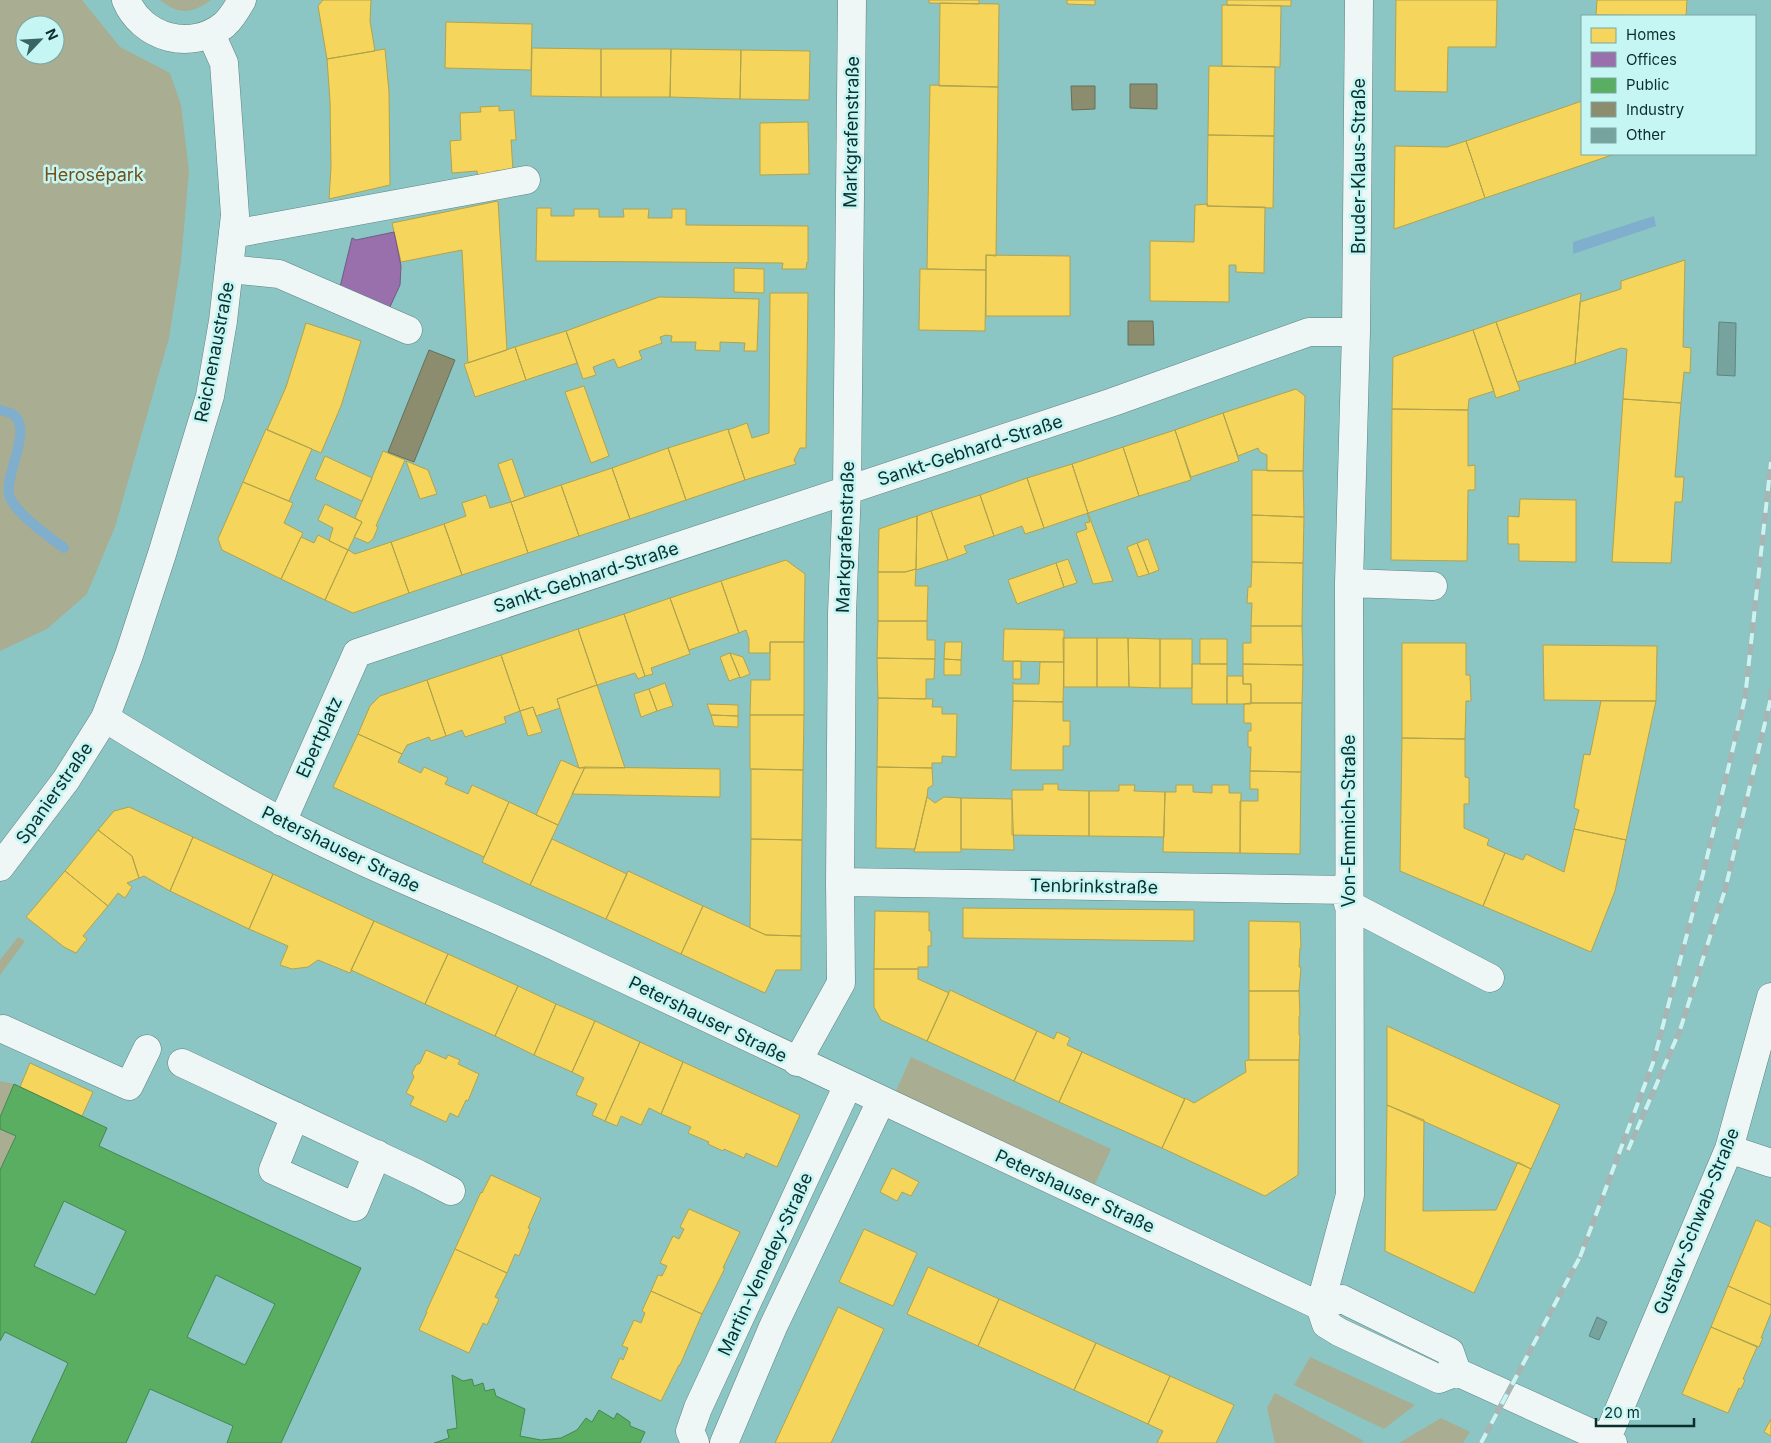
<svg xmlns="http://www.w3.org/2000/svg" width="1771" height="1443" font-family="Inter,sans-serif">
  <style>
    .green { fill: #a9ad91; fill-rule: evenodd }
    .water { fill: #80aecd }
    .homes { fill: #f6d55c; stroke: #b0a34e }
    .offices { fill: #9970ab; stroke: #6e5c85 }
    .public { fill: #5aae61; stroke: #428851; fill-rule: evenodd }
    .industry { fill: #8c8c6e; stroke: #65705a }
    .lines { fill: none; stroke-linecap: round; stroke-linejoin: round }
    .stream { stroke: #80aecd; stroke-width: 10 }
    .building { fill: #77a39e; stroke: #5d8580 }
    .minor-casing { stroke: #5d8281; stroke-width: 29 }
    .major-casing { stroke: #5d8281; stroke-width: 29 }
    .minor { stroke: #eef6f6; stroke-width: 28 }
    .major { stroke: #eef6f6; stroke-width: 28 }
    .rail-casing { stroke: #a7b5b5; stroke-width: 5.5 }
    .rail { stroke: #c5f6f3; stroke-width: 4; stroke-dasharray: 11; stroke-linecap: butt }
    .labels { text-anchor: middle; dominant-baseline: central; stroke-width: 5; stroke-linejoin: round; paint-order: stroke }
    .street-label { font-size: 18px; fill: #0b2f2d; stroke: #c5f6f3 }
    .park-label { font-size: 18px; fill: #764f15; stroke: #c5f6f3 }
  </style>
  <rect width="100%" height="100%" fill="#8cc6c4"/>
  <path class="green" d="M0 0H82L120 47 170 73 181 105 189 171 181 262 169 338 115 527 87 594 47 629 0 651ZM25 25H55V55H25Z
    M160 0H211C193 14 178 15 160 0Z
    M18 937 25 941 0 975V960Z
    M911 1057 1111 1149 1095 1184 895 1093Z
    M0 1081 14 1084 0 1117Z
    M0 1129 16 1136 0 1170Z
    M1310 1357 1415 1405 1384 1429 1294 1385Z
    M1275 1393 1364 1441 1360 1443H1275L1267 1408Z
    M1441 1418 1470 1432 1463 1443H1399Z"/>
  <path class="water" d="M1654 216 1656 226 1573 254V242Z"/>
  <path class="homes" d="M323 0H371L370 21 375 51 327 59 318 6Z
    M929 0H979V4L929 3Z
    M1067 0H1095V5L1067 4Z
    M1227 0H1291V6L1227 5Z
    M1396 0H1497L1496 47H1448L1447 92 1395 91Z
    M1597 0H1687L1686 16 1596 15Z
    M940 3 999 4 998 87 939 86Z
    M1222 5 1281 6 1280 67 1222 66Z
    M446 22 532 24 531 70 445 68Z
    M532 48 601 49V97L531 96Z
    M385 49 389 92 390 185 329 199 331 167 330 101 327 59Z
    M601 49H671L670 97H601Z
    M671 49 741 50 740 99 670 97Z
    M741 50 810 51 809 100 740 99Z
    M1209 66 1275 67 1274 136 1208 135Z
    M930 85 998 87 996 256 986 255V270L927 269Z
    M1582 101V154H1615L1485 198 1466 141Z
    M499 106V111L514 110 516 140H511L513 170 495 171V175L478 176 477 171 452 173 450 141 461 140 460 113 481 112 480 107Z
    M808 122 809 174 760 175V123Z
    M1208 135 1274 136 1273 208 1207 206Z
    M1466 141 1485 198 1394 229 1395 146 1447 147Z
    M498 201 507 350 468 363 462 250 401 262 392 223Z
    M1208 204 1207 206 1265 207 1264 273 1236 272V265H1229V302L1150 301V241L1194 242 1195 205Z
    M537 208H551V216H574V209H599V217H624L623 209H649L648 218H672V209H686V225L808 226V263L807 262 806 269H782L783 263 536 261Z
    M986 255 1070 256V316H986Z
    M1685 260 1683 347 1691 348 1690 373 1684 372 1681 403 1623 399 1627 349 1621 348 1575 364 1580 302 1621 289V281Z
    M734 268 764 269V293L734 292Z
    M920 269 986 270 985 331 919 330Z
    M770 293H808L806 448H800L794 460 796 464 745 480 728 430 747 423 752 438 769 433Z
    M1581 293 1575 364 1517 382 1496 322Z
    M659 297 759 299 757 351H744L745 343 720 342V351L695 350 696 342H671L672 336 666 335 660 337 662 343 639 351 642 359 618 368 614 359 593 367 596 375 583 379 566 331Z
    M1496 322 1520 390 1496 398 1473 330Z
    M306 323 361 341 341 406 321 453 267 430 286 387Z
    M1473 330 1494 391 1469 399 1468 410 1392 409 1393 357Z
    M566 331 577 363 526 380 515 347Z
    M515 347 526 380 475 397 464 364Z
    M584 386 609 456 591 463 565 392Z
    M1296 389 1305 396 1303 471H1267V455L1260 452 1258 448 1238 456 1223 413Z
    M1623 399 1681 403 1675 477H1684L1682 502H1675L1671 563 1612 562Z
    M1392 409 1468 410V466L1475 465V490H1468L1467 561 1391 560Z
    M1223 413 1239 461 1191 477 1175 430Z
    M266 429 312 449 289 501 243 482Z
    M728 429 745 480 686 500 668 448Z
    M1175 430 1191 480 1139 496 1123 447Z
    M1123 447 1139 496 1088 513 1072 464Z
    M668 448 686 500 630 519 612 468Z
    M383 451 405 460 376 526 378 527 373 539 368 543 354 537 362 522 355 518Z
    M325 456 372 478 362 501 315 479Z
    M512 459 525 497 511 502 498 464Z
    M406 461 428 470 437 494 420 499Z
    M1072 464 1088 513 1044 528 1027 478Z
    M612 468 630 519 579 536 561 485Z
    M1252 470 1303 471 1304 517 1252 515Z
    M1027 478 1044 528 1025 534 1022 526 994 536 980 495Z
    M243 482 293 503 284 523 303 533 281 579 222 550 218 539Z
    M561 485 579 536 528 553 511 502Z
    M486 495 490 508 511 502 528 553 462 575 444 524 466 516 462 503Z
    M980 495 994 536 964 546 967 553 948 560 931 511Z
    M1520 499 1576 500V562L1519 561V544H1508V516L1519 517Z
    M325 504 362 522 348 550 329 541 333 528 318 520Z
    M931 511 948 560 916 570 917 516Z
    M1087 513H1088L1113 581 1093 584 1076 533 1087 529 1085 523 1090 522Z
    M1252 515 1304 517 1303 563 1252 562Z
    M917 516 916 569 905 572H878L879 529Z
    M444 524 462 575 409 593 391 542Z
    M318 535 348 550 325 600 281 579 301 537 314 543Z
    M1148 539 1159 570 1149 574 1137 543Z
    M391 542 409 593 353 613 325 600 348 550 355 554Z
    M1137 543 1149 574 1138 577 1127 547Z
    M1068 559 1077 583 1064 587 1056 563Z
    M786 560 805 574 804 642H770V653H749V639L746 630 739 633 721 581Z
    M1252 562 1303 563 1302 626H1251L1252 603H1247L1248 587H1251Z
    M1056 563 1064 587 1017 604 1008 580Z
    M916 569 915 586H928L927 621H878V572H905Z
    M721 581 739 633 689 650 670 598Z
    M670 598 690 654 651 668 653 674 645 676 624 614Z
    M624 614 645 676 638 679 635 673 597 685 578 629Z
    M878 621H927V640H935V659L877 658Z
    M1251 626H1302L1303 665 1243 664V643H1251Z
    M578 629 597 685 557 699 560 708 536 716 533 707 520 711 501 655Z
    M1004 629 1064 630V662L1003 661Z
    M1063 638H1097V687H1064Z
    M1097 638H1128L1129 687H1097Z
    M1128 638 1160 639V688L1129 687Z
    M1160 639H1192V688H1160Z
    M1200 639H1227V664H1200Z
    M770 642H804V715H750L751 680H770Z
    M945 642H962L961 660 944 659Z
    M1402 643H1466V675H1470L1471 701H1466L1465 739 1402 738Z
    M1543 645 1657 646 1656 701 1544 700Z
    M730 653 743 657 750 674 740 678Z
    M730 653 740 677 729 681 720 657Z
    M501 655 520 711 504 717 506 723 465 737 462 730 446 736 427 680Z
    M877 658 935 659 934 679H926V699L878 698Z
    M944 659 961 660V675H944Z
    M1013 661H1021V679H1013Z
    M1040 662H1064L1063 702 1013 701V682L1015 684H1039Z
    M1192 664H1227V704H1192Z
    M1243 664 1303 665 1302 703H1251V684H1243Z
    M1227 676H1243V684H1251V704H1227Z
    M427 680 446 736 431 741 429 737 407 745 402 754 358 734 370 706 380 696Z
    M665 683 673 706 657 711 649 689Z
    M597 685 625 768H579L557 699Z
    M649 689 657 711 641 717 634 694Z
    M878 698 933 699 932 707H942V714H957L956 757 942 756V763H932V768L877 767Z
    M1013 701 1063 702V721H1070V746H1063V770H1011Z
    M1601 701H1656L1626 840 1574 829 1579 810 1574 808 1584 754 1590 755Z
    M1251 703H1302L1301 772 1250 771 1251 747H1248V731H1251V723H1244V704Z
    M707 704 738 705V716L711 715Z
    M533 707 542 732 528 736 520 711Z
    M711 715 738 716V727L714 726Z
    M750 715H804L803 770 750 769Z
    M358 734 402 754 398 762 421 773 424 767 448 778 445 784 468 794 472 785 509 802 484 857 333 787Z
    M1402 738 1465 739V777L1469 778V804H1464V828L1489 839 1487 845 1505 853 1483 906 1400 871Z
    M561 760 579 768 585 767 558 825 536 815Z
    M585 767 720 769V797L572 794Z
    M877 767 932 768 933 785 928 788 927 797 915 849 876 848Z
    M751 769 803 770 802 840 751 839Z
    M1250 771 1301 772 1300 854 1240 853V801H1258V789H1250Z
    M1043 784H1058V790L1089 791V836L1012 835V790H1043Z
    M1119 785H1135L1134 791 1165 792 1164 837 1089 836V791H1119Z
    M1176 785H1193V792L1212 793V785H1229V793H1241L1240 853 1163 852 1165 792H1176Z
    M927 797 935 803 944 797 961 798V852H914Z
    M961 798 1012 799 1014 850 961 849Z
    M509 802 558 825 530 885 482 862Z
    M129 807 193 837 170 891 144 876 139 878 132 856 98 830 114 811Z
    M1574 829 1626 840 1615 891 1591 952 1483 906 1505 853 1523 860 1526 854 1564 872Z
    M98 830 132 856 139 878 127 883 132 887 125 898 118 893 108 906 65 871Z
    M193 837 273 874 249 929 170 891Z
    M552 839 627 874 606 919 530 885Z
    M751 839 802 840 801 936 766 935 750 928Z
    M65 871 108 906 83 936 87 939 76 953 64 947 26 917Z
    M628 871 703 906 681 954 606 919Z
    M273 874 374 921 350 973 318 960 308 967 292 969 280 965 288 946 249 929Z
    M703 906 766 935 801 936V970H776L765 993 681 954Z
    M963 908 1194 910V941L963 938Z
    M875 911 929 912V931H931V946H928V967H918V969H874Z
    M374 921 448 954 425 1004 351 970Z
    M1249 921 1300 922 1301 948H1300L1299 967H1301L1299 991H1249Z
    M448 954 518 986 495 1036 425 1004Z
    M874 969H918V979L949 993 927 1041 881 1020 874 1007Z
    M518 986 556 1004 534 1055 495 1036Z
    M950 990 1037 1031 1014 1081 927 1041Z
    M1249 991H1299L1300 1016H1299V1035H1300L1299 1060H1249Z
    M556 1004 595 1021 572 1072 534 1055Z
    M595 1021 640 1042 605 1121 592 1115 597 1104 576 1095 584 1078 572 1072Z
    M1387 1026 1560 1105 1531 1169 1387 1105Z
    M1037 1031 1054 1039 1057 1032 1070 1038 1067 1045 1082 1052 1059 1102 1014 1081Z
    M640 1042 683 1062 661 1114 649 1108 641 1125 621 1116 617 1126 605 1121Z
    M426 1050 446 1059 448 1055 460 1060 458 1064 479 1074 468 1101 466 1100 458 1117 450 1113 446 1122 410 1105 414 1097 406 1093 414 1077 412 1073 416 1065 420 1063Z
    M1082 1052 1185 1099 1162 1148 1059 1102Z
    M1249 1060H1299L1298 1175 1265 1196 1162 1148 1185 1098 1194 1103 1246 1072 1245 1061Z
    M683 1062 800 1115 777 1167 746 1153 744 1158 724 1149 723 1151 708 1144 709 1142 688 1133 691 1127 661 1114Z
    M30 1063 93 1092 82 1116 20 1087Z
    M1387 1105 1424 1120 1423 1211 1496 1210 1518 1162 1531 1169 1474 1293 1385 1251Z
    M892 1168 919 1182 911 1196 902 1192 897 1201 880 1192Z
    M491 1175 541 1198 528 1228 530 1229 519 1256 515 1254 507 1273 455 1249 481 1192 482 1193Z
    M689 1209 740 1232 723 1268H725L702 1314 651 1291 658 1275 662 1276 667 1266 660 1263 673 1236 679 1239 684 1229 680 1227Z
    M1756 1220 1771 1227V1305L1728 1286Z
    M864 1229 917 1253 893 1306 839 1282Z
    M455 1249 507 1273 495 1297 499 1299 487 1325 483 1323 469 1353 419 1330 427 1312H426Z
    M928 1267 999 1299 978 1346 907 1314Z
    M1728 1286 1771 1305V1313L1761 1338H1763L1759 1347 1711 1327Z
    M651 1291 702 1314 680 1365H679L661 1401 611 1378 620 1358 623 1360 628 1348 622 1346 634 1320 641 1323 645 1313 642 1311Z
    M999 1299 1096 1343 1074 1390 978 1346Z
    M838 1307 884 1329 831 1443H775Z
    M1711 1327 1757 1347 1743 1379 1745 1380 1741 1389 1739 1388 1728 1413 1682 1394Z
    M1096 1343 1170 1376 1148 1424 1074 1390Z
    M1170 1376 1234 1405 1216 1443H1157L1163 1431 1148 1424Z
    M1771 1419V1436L1764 1432Z"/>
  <path class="offices" d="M394 232 401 266 400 285 389 309 340 287 352 238 356 240Z"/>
  <path class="public" d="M14 1084 107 1128 99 1146 361 1268 281 1443H227L233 1426 150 1389 126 1443H31L68 1363 5 1332 0 1341V1170L16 1136 0 1129V1117ZM64 1201 126 1231 95 1295 34 1266ZM216 1275 275 1304 245 1365 187 1337Z
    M452 1375 463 1381 472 1379 474 1386 483 1383 485 1391 494 1389 496 1396 525 1409 520 1436 541 1440 561 1438 577 1430 586 1418 592 1422 599 1410 614 1419 617 1413 630 1422V1426L645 1432 640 1443H434L449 1438 447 1430 457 1428Z"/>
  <path class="industry" d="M1130 84H1157V109L1130 108Z
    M1071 86H1095V109L1072 110Z
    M1128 321H1153L1154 345H1128Z
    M429 350 455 360 414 462 388 452Z"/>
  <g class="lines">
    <path class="stream" d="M0 410C3 411 8 412 11 413 35 427 5 472 9 494 12 511 49 537 64 548"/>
  </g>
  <path class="building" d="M1719 322 1736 323 1735 376 1717 375Z
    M1597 1317 1607 1322 1599 1340 1589 1336Z"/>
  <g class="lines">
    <defs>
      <path id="minor" d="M233 234 526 180
        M229 269 279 274 408 330
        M1349 583 1433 586
        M105 718C163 754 221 789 281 821 373 870 471 906 565 951 816 1070 1068 1188 1320 1306L1342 1299 1450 1352 1457 1372
        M282 822 357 653 1113 402 1309 332H1356
        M840 882 1349 890
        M1348 904 1490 978
        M3 1029 129 1086 147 1049
        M797 1062 841 983 840 882 842 613 847 490 852 0
        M182 1063 418 1174 451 1191
        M295 1116 273 1170 355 1207 377 1154
        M1729 1149 1771 1163
        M1320 1306 1350 1195 1349 583 1356 332 1359 0
        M1320 1306 1326 1324 1339 1332 1439 1379 1457 1372 1613 1443
        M695 1443 690 1431 698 1408 848 1085
        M724 1443 773 1327 881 1101
        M1605 1443 1729 1149 1771 997"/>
      <path id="major" d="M126 0C142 38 191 52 224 25 232 18 237 9 242 0
        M0 867 66 780 105 718 129 655 162 554 210 396 223 321 235 215 224 63 211 34"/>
    </defs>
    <use href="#minor" class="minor-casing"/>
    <use href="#major" class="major-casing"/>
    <use href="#minor" class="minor"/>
    <use href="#major" class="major"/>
    <defs>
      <path id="rail" d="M1628 1150 1680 1030 1725 890 1770 702 1771 691
        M1580 1257 1653 1063 1703 874 1745 698 1771 462
        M1481 1443 1582 1253"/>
    </defs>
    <use href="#rail" class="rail-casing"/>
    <use href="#rail" class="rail"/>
  </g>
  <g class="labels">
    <g class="street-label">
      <text transform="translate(851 132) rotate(-89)">Markgrafenstraße</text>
      <text transform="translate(1358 166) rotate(-90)">Bruder-Klaus-Straße</text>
      <text transform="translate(214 352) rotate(-79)">Reichenaustraße</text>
      <text transform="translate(970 450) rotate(-18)">Sankt-Gebhard-Straße</text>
      <text transform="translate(845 537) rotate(-88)">Markgrafenstraße</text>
      <text transform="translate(586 577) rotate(-18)">Sankt-Gebhard-Straße</text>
      <text transform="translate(319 737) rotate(-66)">Ebertplatz</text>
      <text transform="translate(54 793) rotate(-55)">Spanierstraße</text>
      <text transform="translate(1348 821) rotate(-90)">Von-Emmich-Straße</text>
      <text transform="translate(341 849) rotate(26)">Petershauser Straße</text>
      <text transform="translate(1094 886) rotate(1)">Tenbrinkstraße</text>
      <text transform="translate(708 1019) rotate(26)">Petershauser Straße</text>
      <text transform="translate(1075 1191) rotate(25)">Petershauser Straße</text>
      <text transform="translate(1696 1221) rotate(-68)">Gustav-Schwab-Straße</text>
      <text transform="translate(765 1264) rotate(-65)">Martin-Venedey-Straße</text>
    </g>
    <g class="park-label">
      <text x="94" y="174">Herosépark</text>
    </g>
  </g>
  <rect x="1581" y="15" width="175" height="140" fill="#c5f6f3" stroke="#7ba6a4"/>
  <rect x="1591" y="28" width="25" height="15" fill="#f6d55c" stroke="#7ba6a4"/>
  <text x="1626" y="40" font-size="15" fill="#0b2f2d">Homes</text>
  <rect x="1591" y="52" width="25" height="15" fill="#9970ab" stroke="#7ba6a4"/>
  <text x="1626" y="65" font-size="15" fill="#0b2f2d">Offices</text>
  <rect x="1591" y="78" width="25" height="15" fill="#5aae61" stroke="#7ba6a4"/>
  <text x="1626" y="90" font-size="15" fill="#0b2f2d">Public</text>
  <rect x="1591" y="102" width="25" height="15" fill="#8c8c6e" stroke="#7ba6a4"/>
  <text x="1626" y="115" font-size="15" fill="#0b2f2d">Industry</text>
  <rect x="1591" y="128" width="25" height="15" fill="#77a39e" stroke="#7ba6a4"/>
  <text x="1626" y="140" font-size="15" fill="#0b2f2d">Other</text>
  <g transform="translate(40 40) rotate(65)"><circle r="24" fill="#c5f6f3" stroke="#7ba6a4"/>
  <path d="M0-4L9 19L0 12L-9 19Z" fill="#386462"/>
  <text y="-8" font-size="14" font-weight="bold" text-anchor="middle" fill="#0b2f2d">N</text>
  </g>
  <path d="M1596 1418v8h98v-8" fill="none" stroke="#0b2f2d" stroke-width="2.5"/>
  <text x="1604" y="1418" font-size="15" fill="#0b2f2d" stroke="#c5f6f3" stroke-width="4" paint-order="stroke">20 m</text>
</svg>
